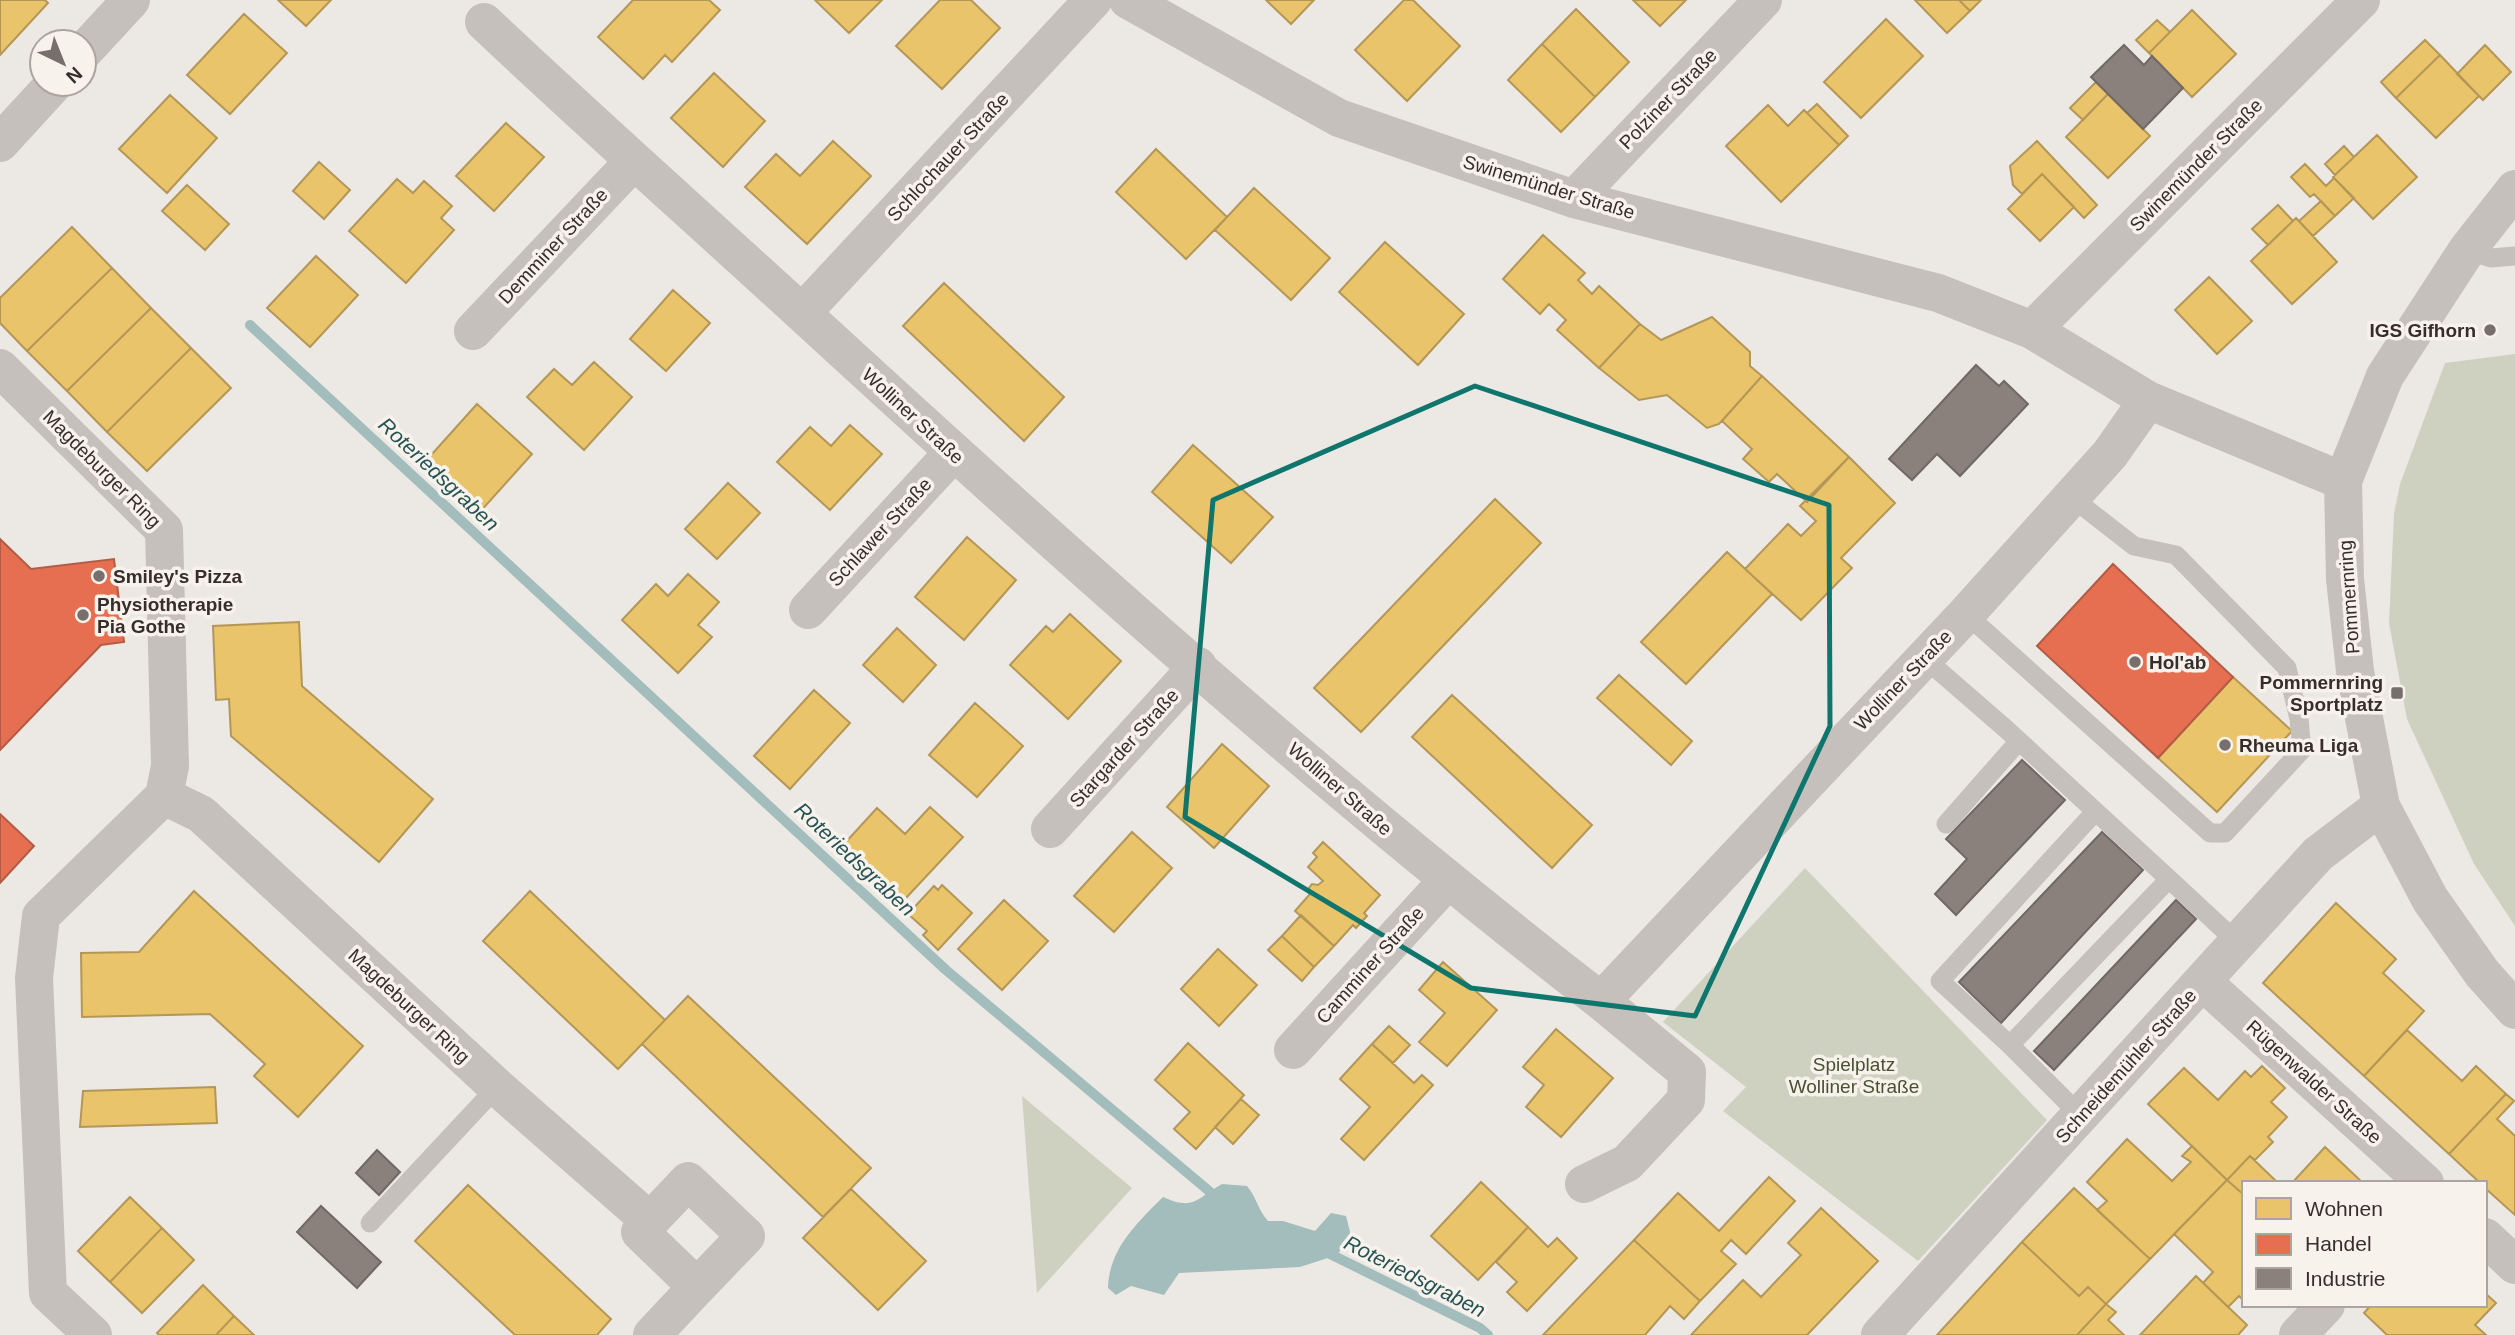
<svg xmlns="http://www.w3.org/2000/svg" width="2515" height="1335" font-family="Arial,sans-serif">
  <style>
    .green { fill: #ced1c0 }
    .water { fill: #a2bdbb }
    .homes { fill: #e9c46a; stroke: #b49757; stroke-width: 2 }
    .shops { fill: #e76f51; stroke: #b25c46; stroke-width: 2 }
    .industry { fill: #8a817c; stroke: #716864; stroke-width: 2 }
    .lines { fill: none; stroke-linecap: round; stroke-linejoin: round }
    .stream { stroke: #a2bdbb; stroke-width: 10 }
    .service { stroke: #c6c0bc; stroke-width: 19 }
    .minor { stroke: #c6c0bc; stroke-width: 38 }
    .tertiary { stroke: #c6c0bc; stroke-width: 38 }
    .marked { fill: none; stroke: #0f766e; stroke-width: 5; stroke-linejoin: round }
    .poi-dot { fill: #766f6c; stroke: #f8f2ec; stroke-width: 2.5 }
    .labels { text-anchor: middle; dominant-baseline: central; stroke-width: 7; stroke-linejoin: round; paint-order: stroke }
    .street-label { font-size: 19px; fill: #372e2b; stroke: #f8f2ec }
    .poi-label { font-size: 19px; font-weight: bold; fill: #372e2b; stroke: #f8f2ec; text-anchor: start }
    .park-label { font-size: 19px; fill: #485232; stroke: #f8f2ec }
    .water-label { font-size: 21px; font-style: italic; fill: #255354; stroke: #f8f2ec }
  </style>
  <rect width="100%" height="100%" fill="#ece8e4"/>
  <path class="green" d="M2515 354V926L2474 864 2407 719 2389 623 2394 514 2400 484 2445 363Z
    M1805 868 2047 1120 1918 1261 1723 1111 1746 1087 1663 1022Z
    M1022 1096 1132 1188 1037 1293Z"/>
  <path class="water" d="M1222 1184 1247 1186C1257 1198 1258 1210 1268 1221H1283L1315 1231 1331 1213 1346 1216 1351 1236 1337 1255 1300 1267 1179 1273 1164 1295 1131 1286 1116 1295 1108 1288C1109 1249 1137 1223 1163 1197 1194 1211 1196 1199 1222 1184Z"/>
  <path class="homes" d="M0 0H45L48 3 0 55Z
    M278 0H331L306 26Z
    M633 0H709L720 10 672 62 665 55 643 79 598 37Z
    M815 0H882L849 33Z
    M940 0H971L1000 28 942 89 896 46Z
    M1266 0H1314L1291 24Z
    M1404 0H1413L1460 46 1407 101 1355 50Z
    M1633 0H1686L1660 26Z
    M1915 0H1959L1970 11 1947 33Z
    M1959 0H1981L1970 11Z
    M1576 9 1629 62 1595 97 1542 44Z
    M2192 10 2236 54 2192 97 2149 53Z
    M244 14 287 53 230 114 187 75Z
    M1886 19 1923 56 1861 118 1824 82Z
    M2157 20 2170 32 2149 53 2136 40Z
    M2425 40 2440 55 2396 98 2381 82Z
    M1542 44 1595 97 1561 132 1508 80Z
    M2485 45 2511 72 2483 100 2457 74Z
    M2440 55 2479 96 2436 138 2396 98Z
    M714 73 765 121 723 167 671 118Z
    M2096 82 2108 94 2083 120 2070 108Z
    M2108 94 2150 136 2108 178 2066 137Z
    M170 95 217 138 167 193 119 149Z
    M1817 104 1848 136 1839 145 1807 113Z
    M1768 105 1788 126 1804 110 1839 145 1781 202 1726 146Z
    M506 123 544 157 494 211 456 176Z
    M2377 135 2417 177 2373 219 2333 177Z
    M833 141 871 176 807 244 745 187 776 154 800 176Z
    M2037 141 2097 205 2084 218 2042 174 2022 194 2013 185 2010 166Z
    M2344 146 2354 157 2335 175 2325 164Z
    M1156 149 1227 217 1186 259 1116 192Z
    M319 162 350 190 324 219 293 191Z
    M2305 164 2326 186 2334 178 2354 198 2335 216 2314 194 2310 197 2291 177Z
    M2042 174 2074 207 2040 241 2008 209Z
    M397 179 413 193 424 181 452 206 441 218 454 230 406 283 349 231Z
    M187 185 229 224 205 250 162 211Z
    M1254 188 1330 258 1291 300 1215 230Z
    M2321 201 2335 216 2313 236 2299 221Z
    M2278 205 2293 221 2268 245 2252 229Z
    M2296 218 2337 262 2292 304 2251 261Z
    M72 227 112 268 27 351 0 323V298Z
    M1543 235 1585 273 1578 280 1592 294 1599 286 1640 324 1599 368 1557 330 1566 320 1549 304 1540 314 1503 279Z
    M1385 242 1464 314 1418 365 1339 292Z
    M316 256 358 295 310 347 267 308Z
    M112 268 151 308 67 391 27 351Z
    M2209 277 2252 321 2217 354 2175 310Z
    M944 283 1064 397 1024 441 903 326Z
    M673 290 710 323 666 371 630 339Z
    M151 308 191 348 107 432 67 391Z
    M1712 317 1750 352V366L1762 376 1719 424 1707 428 1667 395 1639 400 1599 368 1640 324 1661 340Z
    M191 348 231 388 147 471 107 432Z
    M594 362 632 397 584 450 527 397 554 369 572 385Z
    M1762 376 1849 457 1807 502 1777 474 1769 482 1743 459 1752 449 1722 421Z
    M477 404 532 454 479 513 424 463Z
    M850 425 882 454 830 510 777 462 810 427 831 446Z
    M1193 445 1273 517 1231 563 1152 492Z
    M1849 457 1895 503 1841 558 1852 568 1801 620 1745 569 1788 524 1801 536 1816 521 1800 506Z
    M728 483 760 513 717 559 685 529Z
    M1495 499 1541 543 1361 732 1314 688Z
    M967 537 1016 580 964 640 915 597Z
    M1727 552 1772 594 1686 684 1641 642Z
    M688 574 719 602 698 625 712 637 678 673 622 620 656 584 668 596Z
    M1070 614 1121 661 1068 719 1010 665 1046 626 1053 632Z
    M299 622 302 686 433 799 379 862 231 736 229 699 216 700 213 626Z
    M897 628 936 665 903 702 863 665Z
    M1619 675 1692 741 1671 765 1597 698Z
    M2233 677 2292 731 2217 812 2158 758Z
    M814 690 850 723 790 789 754 756Z
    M1452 695 1592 825 1552 868 1412 737Z
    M975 703 1023 746 977 797 929 755Z
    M1222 744 1269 786 1214 848 1167 807Z
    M930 807 963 837 905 899 845 843 877 808 905 834Z
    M1132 832 1172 868 1114 932 1074 896Z
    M1323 842 1380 895 1364 913 1367 916 1356 928 1353 925 1334 946 1295 911 1310 894 1309 888 1312 884 1318 885 1323 881 1308 867 1317 857 1313 853Z
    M942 885 972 913 938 950 923 935 927 931 908 914 934 886 938 890Z
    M194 891 363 1046 298 1117 254 1076 265 1064 210 1014 82 1017 81 953 139 952Z
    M530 891 665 1020 618 1069 483 941Z
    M1004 900 1048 941 1002 990 958 949Z
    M2336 903 2396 959 2383 973 2424 1011 2364 1076 2263 983Z
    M1301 915 1334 946 1314 967 1282 936Z
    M1282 936 1314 967 1302 981 1268 950Z
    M1218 949 1257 985 1219 1026 1181 989Z
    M1443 962 1497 1010 1447 1066 1419 1042 1445 1013 1419 990Z
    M688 996 871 1168 823 1217 642 1044Z
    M1389 1026 1410 1045 1393 1063 1372 1044Z
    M1556 1029 1613 1078 1561 1137 1526 1107 1544 1085 1523 1067Z
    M2407 1030 2462 1081 2476 1066 2506 1094 2449 1154 2364 1076Z
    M1188 1043 1244 1095 1196 1149 1174 1129 1190 1112 1155 1080Z
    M1372 1044 1414 1083 1422 1075 1433 1085 1364 1160 1341 1139 1370 1107 1340 1079Z
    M2262 1066 2285 1088 2271 1102 2287 1117 2268 1137 2273 1142 2255 1160 2250 1156 2227 1180 2148 1104 2184 1068 2218 1100 2245 1071 2251 1077Z
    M215 1087 217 1123 80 1127 83 1091Z
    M2506 1094 2514 1101 2497 1119 2515 1136V1215L2485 1188V1183H2480L2449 1154Z
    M1241 1099 1259 1115 1233 1144 1215 1127Z
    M2127 1139 2172 1181 2191 1162 2182 1156 2192 1146 2227 1180 2150 1259 2097 1210 2107 1201 2087 1182Z
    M2325 1147 2363 1183H2292Z
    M2250 1156 2278 1183H2244V1195L2227 1180Z
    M1769 1177 1795 1201 1746 1254 1731 1240 1721 1251 1736 1264 1700 1301 1634 1240 1678 1193 1719 1231Z
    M2227 1180 2244 1195V1301L2239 1296 2228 1307 2203 1283 2213 1272 2174 1234Z
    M1481 1182 1528 1227 1478 1280 1431 1236Z
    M468 1185 611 1319 597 1335H515L415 1241Z
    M2074 1188 2150 1259 2106 1304 2088 1287 2079 1296 2022 1242Z
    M851 1189 926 1261 878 1310 803 1238Z
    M130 1197 162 1228 110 1282 78 1251Z
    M1821 1208 1878 1261 1807 1335H1691L1743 1280 1761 1297 1801 1255 1788 1243Z
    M1528 1227 1548 1247 1557 1238 1577 1258 1527 1311 1507 1292 1517 1282 1496 1262Z
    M162 1228 194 1260 142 1313 110 1282Z
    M1634 1240 1700 1301 1684 1319 1670 1306 1645 1335H1543Z
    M2022 1242 2079 1296 2088 1287 2106 1304 2077 1335H1937Z
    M2196 1276 2247 1325 2238 1335H2140Z
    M203 1285 234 1316 216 1335H159L157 1333Z
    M2485 1293 2496 1303 2475 1325 2486 1335H2387L2364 1313 2371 1305H2485Z
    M2106 1304 2116 1312 2108 1320 2124 1335H2077Z
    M234 1316 254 1335H216Z"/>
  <path class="shops" d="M0 539 31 569 114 559 124 642 101 645 0 750Z
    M2113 564 2233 677 2158 758 2037 646Z
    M0 814 34 846 0 883Z"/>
  <path class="industry" d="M2124 45 2144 65 2152 56 2183 88 2143 129 2091 77Z
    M1976 365 1999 386 2004 381 2028 404 1960 476 1937 454 1912 480 1889 459Z
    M2022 760 2065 800 1956 915 1935 894 1967 859 1946 839Z
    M2102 832 2143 870 2001 1023 1959 982Z
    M2176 900 2196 919 2054 1070 2034 1051Z
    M377 1150 400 1172 379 1195 356 1173Z
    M321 1206 381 1262 357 1288 297 1232Z"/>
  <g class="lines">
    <path class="stream" d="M250 325 946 970 1209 1191 1218 1202
      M1326 1252 1480 1328 1488 1335"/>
    <path class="service" d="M2467 250 2491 258 2515 256
      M1966 614 2210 833H2225L2302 750 2299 719 2287 668 2176 555 2134 546 2071 497
      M1923 657 2006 729 2169 879 2010 1045 2081 1116
      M1946 824 2019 741
      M2169 879 2238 943
      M2010 1045 1940 981 2094 813
      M370 1223 497 1087"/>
    <path class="minor" d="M1128 0 1339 118 1574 199 1938 293 2032 330 2148 400 2343 481
      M484 22C589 121 697 217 803 314 1062 552 1324 786 1601 1001L1966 614 2110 454 2148 400
      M2515 189 2467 250 2385 376 2343 481 2345 579 2355 671 2381 806 2430 899 2482 973 2515 1010
      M1574 199 1763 0
      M802 313 1093 0
      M2032 330 2361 0
      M473 331 633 162
      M0 368 164 530 170 766 164 796 41 916 34 978 48 1293 93 1335
      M808 610 952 454
      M164 796 201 814 497 1087 650 1221 640 1232 697 1287 746 1236 688 1181 650 1221
      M1050 829 1198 666
      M2203 982 2425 1183
      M1293 1050 1447 881
      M1584 1184 1627 1163 1686 1100 1687 1072 1601 1001
      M2485 1237 2515 1265
      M652 1335 697 1287
      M1880 1335 2318 854 2381 806
      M2298 1335 2326 1305"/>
    <path class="tertiary" d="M84 51 131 0
      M0 143 54 84"/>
  </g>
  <path class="marked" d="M1475 386 1829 505 1830 726 1695 1016 1471 988 1185 817 1213 500Z"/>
  <g class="poi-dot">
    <circle cx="2490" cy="330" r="7"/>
    <circle cx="99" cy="576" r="7"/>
    <circle cx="83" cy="615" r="7"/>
    <circle cx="2135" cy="662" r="7"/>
    <rect x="2390" y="686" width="14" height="14" rx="3.5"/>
    <circle cx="2225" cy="745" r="7"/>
  </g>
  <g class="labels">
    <g class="street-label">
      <text transform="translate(1668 99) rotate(-46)">Polziner Straße</text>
      <text transform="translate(948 157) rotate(-47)">Schlochauer Straße</text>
      <text transform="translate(2196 165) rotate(-45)">Swinemünder Straße</text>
      <text transform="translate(1549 187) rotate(17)">Swinemünder Straße</text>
      <text transform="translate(553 246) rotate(-47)">Demminer Straße</text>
      <text transform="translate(913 416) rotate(43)">Wolliner Straße</text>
      <text transform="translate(102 469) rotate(45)">Magdeburger Ring</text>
      <text transform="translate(880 532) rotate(-47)">Schlawer Straße</text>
      <text transform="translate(2349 597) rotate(-94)">Pommernring</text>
      <text transform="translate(1903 680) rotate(-46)">Wolliner Straße</text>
      <text transform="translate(1124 748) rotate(-48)">Stargarder Straße</text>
      <text transform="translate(1340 789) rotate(41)">Wolliner Straße</text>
      <text transform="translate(1370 965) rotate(-48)">Camminer Straße</text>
      <text transform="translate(409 1006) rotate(43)">Magdeburger Ring</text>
      <text transform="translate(2126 1066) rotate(-48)">Schneidemühler Straße</text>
      <text transform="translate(2314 1082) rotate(42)">Rügenwalder Straße</text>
    </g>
    <g class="poi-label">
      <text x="2476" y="330" text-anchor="end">IGS Gifhorn</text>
      <text x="113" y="576">Smiley's Pizza</text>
      <text x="97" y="604">Physiotherapie<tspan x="97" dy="22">Pia Gothe</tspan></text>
      <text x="2149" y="662">Hol'ab</text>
      <text x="2383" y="682" text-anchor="end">Pommernring<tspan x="2383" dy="22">Sportplatz</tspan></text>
      <text x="2239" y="745">Rheuma Liga</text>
    </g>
    <g class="park-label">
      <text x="1854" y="1064">Spielplatz<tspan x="1854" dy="22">Wolliner Straße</tspan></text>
    </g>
    <g class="water-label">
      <text transform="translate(439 474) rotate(43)">Roteriedsgraben</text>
      <text transform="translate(855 859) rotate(43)">Roteriedsgraben</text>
      <text transform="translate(1415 1276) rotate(27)">Roteriedsgraben</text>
    </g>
  </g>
  <rect x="2242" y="1181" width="245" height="126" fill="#f8f2ec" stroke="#aba49f" stroke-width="2"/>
  <rect x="2256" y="1198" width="35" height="21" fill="#e9c46a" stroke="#aba49f" stroke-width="2"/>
  <text x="2305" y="1216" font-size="21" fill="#372e2b">Wohnen</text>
  <rect x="2256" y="1234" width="35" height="21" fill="#e76f51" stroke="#aba49f" stroke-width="2"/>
  <text x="2305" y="1251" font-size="21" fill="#372e2b">Handel</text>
  <rect x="2256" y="1268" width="35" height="21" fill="#8a817c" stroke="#aba49f" stroke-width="2"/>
  <text x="2305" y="1286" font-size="21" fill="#372e2b">Industrie</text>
  <g transform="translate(63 63) rotate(137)"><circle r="33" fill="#f8f2ec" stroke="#aba49f" stroke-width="2"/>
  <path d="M0-5L12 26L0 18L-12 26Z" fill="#766f6c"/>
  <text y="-10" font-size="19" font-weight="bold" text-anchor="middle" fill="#372e2b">N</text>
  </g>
</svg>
